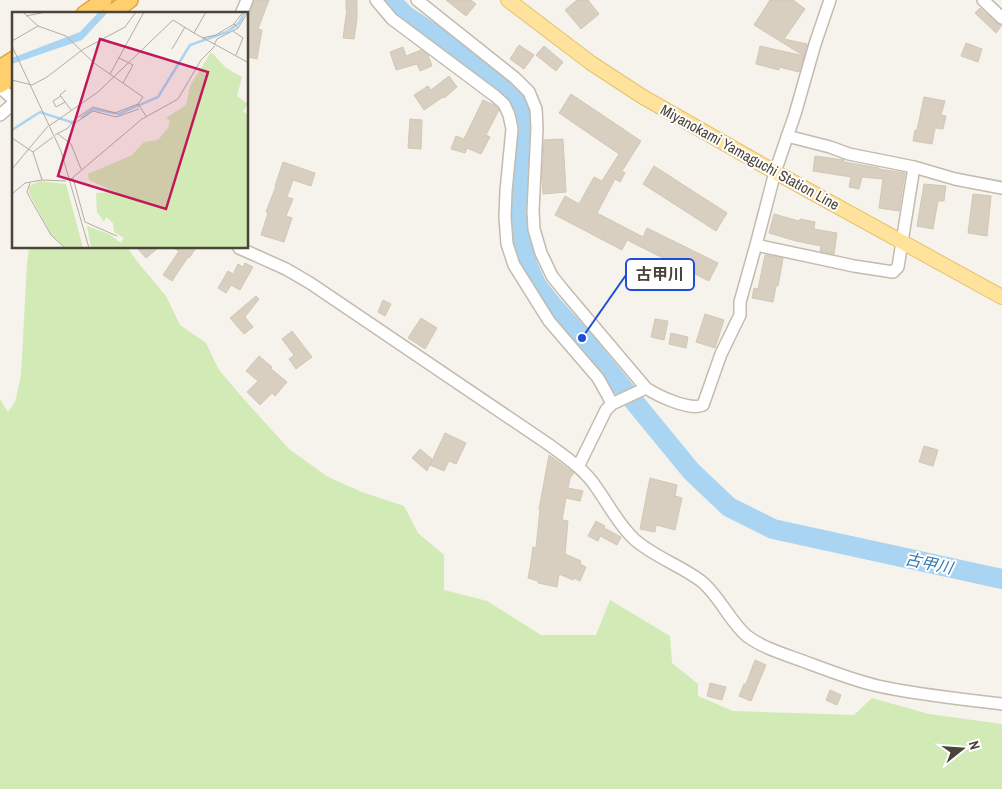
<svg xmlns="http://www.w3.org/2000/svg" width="1002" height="789" font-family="'Archivo Narrow','Noto Sans JP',sans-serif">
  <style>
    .green { fill: #d2eab5 }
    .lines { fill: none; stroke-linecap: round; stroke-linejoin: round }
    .river { stroke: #a9d4f2; stroke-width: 20 }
    .building { fill: #d8cfc1; stroke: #d3c7b4 }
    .minor-casing { stroke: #c2bbae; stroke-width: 14 }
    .major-casing { stroke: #e6c16a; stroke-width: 16 }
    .highway-casing { stroke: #e0a43c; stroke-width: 18 }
    .minor { stroke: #fff; stroke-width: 11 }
    .major { stroke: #ffe39c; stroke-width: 14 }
    .highway { stroke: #ffcf6e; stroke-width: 15 }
    .labels { text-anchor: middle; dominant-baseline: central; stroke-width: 4; stroke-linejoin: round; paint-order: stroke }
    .street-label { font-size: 15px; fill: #4b4439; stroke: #fff }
    .water-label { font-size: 16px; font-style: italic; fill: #2e7ab2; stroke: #fff }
    .inset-river { fill: none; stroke: #a9d4f2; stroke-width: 2.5 }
    .inset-road { fill: none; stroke: #b2ada4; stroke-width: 1 }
    .view { fill: #c2185b; fill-opacity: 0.15; stroke: #c2185b; stroke-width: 2.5 }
    .inset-edge { fill: none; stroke: #4b4439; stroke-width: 2.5 }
    .leader { fill: none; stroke: #1d4ed8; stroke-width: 2 }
    .callout-dot { fill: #1d4ed8; stroke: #fff; stroke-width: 2 }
    .callout { fill: #fff; stroke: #1d4ed8; stroke-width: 2 }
    .callout-label { font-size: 16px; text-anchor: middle; font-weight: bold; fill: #4b4439 }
  </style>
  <rect width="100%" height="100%" fill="#f6f3ec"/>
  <path class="green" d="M29 248H128L136 260 166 296 180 325 206 343 219 370 242 397 289 449 328 477 362 492 404 506 418 533 444 555V590L487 601 541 635H596L610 600 670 636 672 663 698 684V696L733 711 854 715 872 698 929 714 1002 724V789H0V399L8 412 15 402 21 375 27 264Z"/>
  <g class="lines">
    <path class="river" d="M390 0 405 15 503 81 517 100 522 122 521 165 517 229 528 266 536 284 552 305 582 338 691 471 729 507 773 529 1002 579"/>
  </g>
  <path class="building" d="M254 0H269L258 29 262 30 257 59 248 57V18Z
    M346 0H357V19L354 39 343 38 347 9H346Z
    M446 0H471L476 4 466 16Z
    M577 0H588L599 14 581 29 565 10Z
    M770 0H793L805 9 784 39 807 44 804 56 754 25Z
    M980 8 997 23 1002 25 996 33 975 13Z
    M966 43 982 49 978 62 961 56Z
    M519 45 534 55 524 69 510 59Z
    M544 46 563 62 556 71 536 55Z
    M760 46 804 56 799 72 779 67V70L756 64Z
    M403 47 406 56 421 50 428 55 432 66 420 71 417 64 396 70 390 52Z
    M449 76 457 87 444 98 443 97 424 110 414 95 428 86 431 90Z
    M571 94 641 141 622 171 625 173 620 182 615 179 597 213 643 237 647 228 718 263 709 281 627 240 622 250 555 215 565 196 579 204 594 177 602 181 619 154 559 113Z
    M924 97 945 101 941 115 946 116 943 129 935 128 932 144 913 141 915 130H917Z
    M483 100 494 105 499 110 486 135 490 137 481 154 467 148 465 153 451 149 456 136 464 139Z
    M410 119 422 120 421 149 408 148Z
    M563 139 566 192 543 194 542 179 544 140Z
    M815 156 844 160V162L879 168V169L905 173 899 211 879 208 883 179 862 177 859 189 849 187 851 177 813 171Z
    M283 162 315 173 311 186 293 180 287 197 293 199 286 216 292 218 284 242 261 235 268 213 266 212 276 186H275Z
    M654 166 727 213 716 231 643 184Z
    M924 184 946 186 944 201H938L933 229 917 226Z
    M973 194 991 196 987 236 968 233Z
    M774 214 799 221 800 219 815 222 814 229 837 233 834 254 820 251 821 246 796 241 769 233Z
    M137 248H158L146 258Z
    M174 248H196L189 258 188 257 172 281 163 275 179 251Z
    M765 255 783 258 778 286H776L773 302 752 298 754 288 758 289Z
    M245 263 253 267 240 290 231 285 226 293 218 288 228 271 233 274 238 264 243 267Z
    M256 296 259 299 245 317 253 327 244 334 230 318Z
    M383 300 391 304 385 316 378 312Z
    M705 314 724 320 715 348 696 342Z
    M421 318 437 328 425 349 408 338Z
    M655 319 668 321 664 340 651 337Z
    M292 331 312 357 296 369 289 359 294 355 282 339Z
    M671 333 688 337 686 348 669 344Z
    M259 356 272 367 270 368 287 382 275 396 272 393 260 405 247 392 258 381 246 371Z
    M445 433 466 443 456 464 449 461 444 471 430 465Z
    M924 446 938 450 933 466 919 462Z
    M420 449 432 459 427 471 412 458Z
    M549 455 574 473 570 478 568 488 583 491 580 501 566 498 562 520 568 521 565 554 581 561 580 564 586 567 580 581 574 578 573 580 559 574 557 587 538 583V581L528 578 530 568 533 547 536 548 540 509H539Z
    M650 478 677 485 675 496 682 498 675 530 656 525 655 532 640 529Z
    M596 521 605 526 604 528 621 537 617 545 600 536 598 541 588 536Z
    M755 660 766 665 751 701 739 696 744 684H746Z
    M710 683 726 687 722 700 707 696Z
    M830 690 841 695 837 705 826 700Z"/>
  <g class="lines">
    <defs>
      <path id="minor" d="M376 0 392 19 495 96 504 104 509 115 512 129 506 191 505 217 507 244 514 265 549 321 598 378 607 394 612 404
        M417 0 515 78 529 92 536 109 537 128 533 211 534 229 541 253 552 276 564 291 646 388
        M983 0 1002 18
        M241 14 247 0
        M3 90 14 100
        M0 115 14 103
        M787 136 830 147 849 154 914 167 955 179 1002 188
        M756 245 854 266 893 272 898 267 914 167
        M239 248 286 269 310 283 551 446C567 458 585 470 596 487 609 505 618 524 634 539 654 557 680 565 701 581 719 595 730 622 747 636 763 648 784 654 803 661 827 670 852 680 878 686 919 695 961 699 1002 704
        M578 467 606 410 612 404 646 388C658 396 690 411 703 405L721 354 740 315V302L756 245 775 172 795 114 815 44 830 0"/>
      <path id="major" d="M508 0 591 63 643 97 775 172 1002 297"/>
      <path id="highway" d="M84 14 104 0
        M110 14 130 0
        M0 68 14 59
        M0 85 14 76"/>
    </defs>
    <use href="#minor" class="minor-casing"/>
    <use href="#major" class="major-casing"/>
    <use href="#highway" class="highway-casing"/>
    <use href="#minor" class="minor"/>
    <use href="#major" class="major"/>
    <use href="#highway" class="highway"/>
  </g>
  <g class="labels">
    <g class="street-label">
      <text transform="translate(750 157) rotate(29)">Miyanokami Yamaguchi Station Line</text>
    </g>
    <g class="water-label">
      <text transform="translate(929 563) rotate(12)">古甲川</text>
    </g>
  </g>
  <g transform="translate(12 12)">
    <rect width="236" height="236" fill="#f6f3ec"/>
    <path d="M199 40 214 56 230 65 225 84 236 92 231 99 237 104 236 236H79L75 214 97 222 109 231 112 226 102 220 101 211 94 205 92 210 85 200 84 181 103 180 77 168 76 162 120 143 132 130 146 128 156 116 158 109 154 106 174 93 178 74ZM28 169 54 172 71 236H54L40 224 17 181V174Z" fill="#d2eab5"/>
    <path d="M87 0H96L70 28 0 52V46L68 20Z" fill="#a9d4f2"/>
    <path class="inset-river" d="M69 106 81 97 107 102 146 85 178 33 215 20 227 11 233 0M0 118 28 100 62 111"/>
    <path class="inset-road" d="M11 0 26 14 54 24 82 51 131 85 126 92 134 104M14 4 34 0M222 12 231 0M221 19 231 26 224 43M182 21 237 51M190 26 204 23 222 12 226 16M0 29 26 14M202 33 205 27 226 16 236 0M0 34 49 139 77 236M160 37 173 15M107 46 121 53 111 71M98 62 132 0M0 68 20 73M20 73 35 65 70 38 113 15 124 0M54 78 48 83 59 98M49 84 41 89 44 95 53 90M60 113 81 99 104 105 127 97M37 114 86 80 161 8 182 21 194 0M46 122 59 132 69 157M43 123 56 116 63 107 81 95 103 101 126 92M0 126 21 140 30 168M21 140 41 125M0 157 36 114M61 166 73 210 105 224M59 167 130 107 166 87 189 48 203 34M18 171 15 180 18 186 39 223 53 236M0 182 13 171 30 168 54 169"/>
    <path class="view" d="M88 27 196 60 154 197 46 164Z"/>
    <rect width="236" height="236" class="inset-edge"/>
  </g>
  <path class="leader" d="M582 338L626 275"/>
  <circle class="callout-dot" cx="582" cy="338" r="5"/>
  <rect class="callout" x="626" y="259" width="68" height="31" rx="5"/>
  <g class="callout-label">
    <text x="660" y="280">古甲川</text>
  </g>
  <g transform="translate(962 749) rotate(73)" stroke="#ffffff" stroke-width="4" paint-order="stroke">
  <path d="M0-4L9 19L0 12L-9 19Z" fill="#4b4439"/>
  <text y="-8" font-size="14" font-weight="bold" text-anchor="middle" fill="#4b4439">N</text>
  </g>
</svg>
